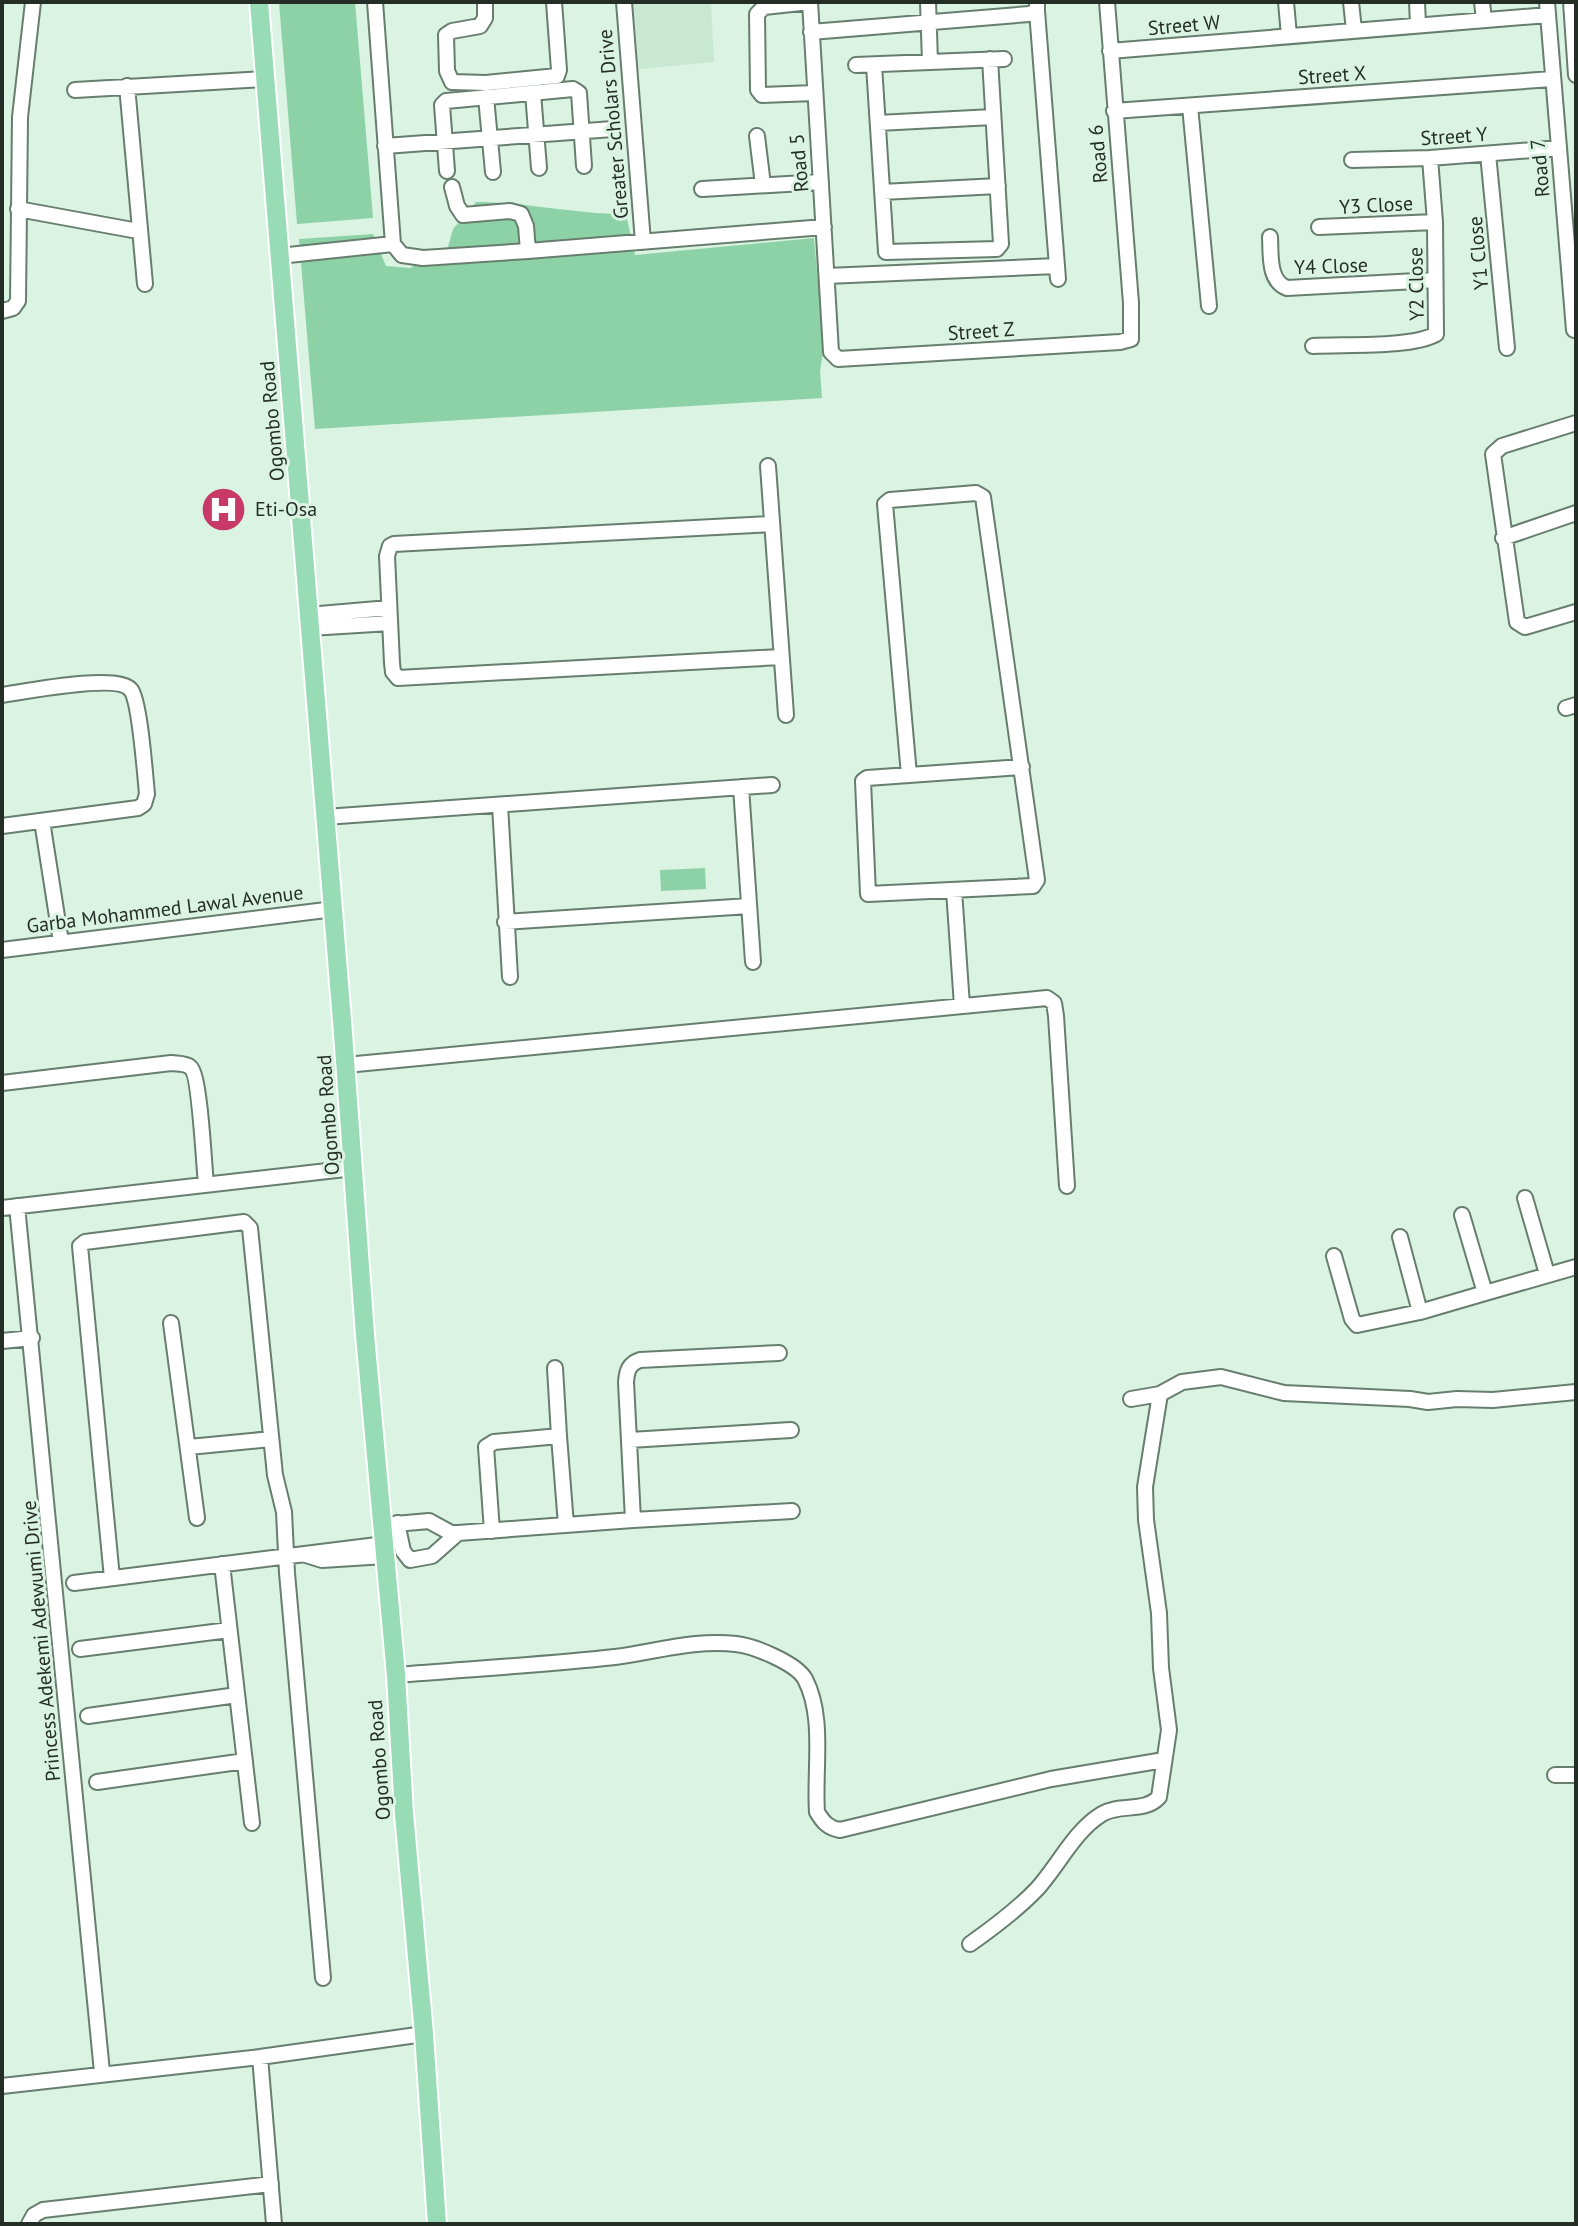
<svg xmlns="http://www.w3.org/2000/svg" width="1578" height="2226" font-family="'PT Sans',sans-serif">
  <style>
    .built { fill: #c8e8d2 }
    .green { fill: #8dd2a6 }
    .lines { fill: none; stroke-linecap: round; stroke-linejoin: round }
    .minor-casing { stroke: #677e6e; stroke-width: 18 }
    .major-casing { stroke: #fff; stroke-width: 22 }
    .minor { stroke: #fff; stroke-width: 14 }
    .major { stroke: #98dcb6; stroke-width: 18 }
    .labels { text-anchor: middle; dominant-baseline: central; stroke-width: 6; stroke-linejoin: round; paint-order: stroke }
    .street-label { font-size: 20px; fill: #242e27; stroke: #daf3e2 }
    .poi-label { font-size: 20px; fill: #242e27; stroke: #daf3e2; text-anchor: start }
  </style>
  <rect width="100%" height="100%" fill="#daf3e2"/>
  <path class="built" d="M633 2H711L714 62 639 69Z"/>
  <path class="green" d="M279 2H355L373 218 297 224Z
    M476 202C526 202 575 214 626 214L635 255 814 238 824 347 820 371 822 398 315 429 299 239 373 234 386 266 410 268 448 247 453 229Z
    M705 868 706 889 661 891 660 870Z"/>
  <g class="lines">
    <defs>
      <path id="minor" d="M375 2 393 244 402 255 423 258 528 251 824 227
        M485 2V18L480 26 452 31 446 35 447 71 452 82 486 83 557 76 559 70 554 2
        M624 2 643 242
        M810 2 831 352 838 359 1120 342 1131 339V303L1107 2
        M810 2 764 7 757 14 758 90 762 95 814 93
        M928 2 930 62
        M1286 2 1289 36
        M1351 2 1354 30
        M1417 2 1418 25
        M1482 2 1484 20
        M1547 2 1574 330
        M1571 2 1576 75
        M1037 11 1058 279
        M811 32 1029 14 1037 11V2
        M1110 51 1548 15
        M856 65 1004 59
        M874 65 886 252 997 249 1001 244 990 59
        M127 86 145 284
        M75 90 265 79
        M533 93 539 168
        M486 97 493 172
        M1190 106 1209 306
        M1114 111 1552 79
        M878 123 993 117
        M757 136 763 185
        M385 146 613 129
        M1488 154 1507 348
        M1352 160 1430 158 1559 148
        M447 171 442 105 446 101 573 89 579 93 584 166
        M452 187 457 206 463 215 510 211 521 214 526 226 528 251
        M702 189 821 182
        M882 192 998 186
        M18 209 138 231
        M1319 227 1435 222
        M1270 237C1271 254 1268 281 1287 288L1435 280
        M279 256 393 244
        M827 276 1057 266
        M2 311 13 308 18 301 20 117 33 2
        M1313 346C1344 344 1412 348 1436 334L1435 222 1430 158
        M1576 423 1502 446 1493 454 1517 622 1525 627 1576 612
        M768 466 786 715
        M771 524 394 544 390 546 387 556 392 663 393 672 398 678 780 657
        M1503 538 1576 513
        M308 615 389 608
        M310 628 390 623
        M2 695C24 692 118 673 131 690 140 702 145 775 147 794L144 804 138 808 2 826
        M1566 708 1576 705
        M909 775 885 504 890 500 976 493 983 497 1037 880 1033 886 868 894 863 781 867 778 1022 767
        M741 787 753 962
        M500 805 510 977
        M325 817 772 785
        M42 821 61 942
        M954 890 962 1006
        M505 922 749 906
        M2 950 334 909
        M346 1065 1047 998 1054 1003 1056 1016 1067 1186
        M2 1083 171 1063C177 1064 185 1063 190 1067 200 1074 204 1167 206 1184
        M1525 1198 1547 1274
        M17 1206 102 2072
        M2 1208 354 1168
        M1462 1215 1485 1293 1576 1267
        M1400 1237 1420 1312 1485 1293
        M1334 1256 1352 1319 1357 1325 1420 1312
        M171 1323 197 1518
        M2 1341 32 1338
        M555 1368 559 1436
        M1131 1399 1160 1394 1182 1382 1221 1377 1284 1393 1410 1399 1428 1402 1457 1399 1493 1400 1576 1392
        M630 1440 791 1430
        M189 1447 271 1439
        M633 1520 792 1511
        M397 1523 403 1551 410 1560 432 1556 458 1533
        M384 1525 429 1521 451 1533H458L633 1520 626 1382C627 1370 629 1364 640 1360L779 1353
        M492 1531 486 1447 494 1442 559 1436 566 1525
        M306 1555 322 1560 385 1556
        M222 1564 252 1823
        M112 1578 80 1246 85 1242 244 1222 250 1228 275 1475 284 1512 287 1573 323 1978
        M74 1583 385 1544
        M80 1649 229 1630
        M396 1675C469 1669 542 1665 615 1657 654 1652 696 1639 736 1644 754 1646 796 1663 805 1679 825 1717 814 1770 817 1812 823 1822 828 1828 840 1830L1051 1779 1164 1760
        M88 1716 237 1695
        M1555 1775H1576
        M97 1782 245 1761
        M970 1944C994 1927 1017 1910 1037 1889 1058 1866 1075 1830 1102 1814 1120 1803 1145 1813 1159 1797L1169 1730 1161 1668 1159 1613 1146 1520 1145 1487 1160 1394
        M260 2057 274 2224
        M2 2086 260 2057 424 2034
        M29 2224 34 2215 43 2210 271 2184"/>
      <path id="major" d="M259 2 343 1033 365 1335 396 1675 404 1814 424 2034 437 2224"/>
    </defs>
    <use href="#minor" class="minor-casing"/>
    <use href="#major" class="major-casing"/>
    <use href="#minor" class="minor"/>
    <use href="#major" class="major"/>
  </g>
  <defs>
    <symbol id="hospital-disc" viewBox="-11 -11 22 22"><circle r="9.5" fill="#c73967" stroke="#daf3e2"/><path d="M-5-5h3v3.5h4V-5h3V5h-3V1.5h-4V5h-3Z" fill="#fff"/></symbol>
  </defs>
  <g fill-rule="evenodd">
    <use href="#hospital-disc" x="198" y="484" width="51" height="51"/>
  </g>
  <g class="labels">
    <g class="street-label">
      <text transform="translate(1184 25) rotate(-5)">Street W</text>
      <text transform="translate(1332 75) rotate(-4)">Street X</text>
      <text transform="translate(613 124) rotate(-95)">Greater Scholars Drive</text>
      <text transform="translate(1454 136) rotate(-4)">Street Y</text>
      <text transform="translate(1098 154) rotate(-95)">Road 6</text>
      <text transform="translate(799 163) rotate(-95)">Road 5</text>
      <text transform="translate(1540 168) rotate(-95)">Road 7</text>
      <text transform="translate(1376 205) rotate(-3)">Y3 Close</text>
      <text transform="translate(1478 253) rotate(-95)">Y1 Close</text>
      <text transform="translate(1331 266) rotate(-2)">Y4 Close</text>
      <text transform="translate(1416 284) rotate(-91)">Y2 Close</text>
      <text transform="translate(981 331) rotate(-4)">Street Z</text>
      <text transform="translate(272 421) rotate(-95)">Ogombo Road</text>
      <text transform="translate(165 909) rotate(-7)">Garba Mohammed Lawal Avenue</text>
      <text transform="translate(328 1115) rotate(-94)">Ogombo Road</text>
      <text transform="translate(41 1641) rotate(-95)">Princess Adekemi Adewumi Drive</text>
      <text transform="translate(379 1760) rotate(-94)">Ogombo Road</text>
    </g>
    <g class="poi-label">
      <text x="255" y="509">Eti-Osa</text>
    </g>
  </g>
  <rect width="1578" height="2226" fill="none" stroke="#242e27" stroke-width="8"/>
</svg>
